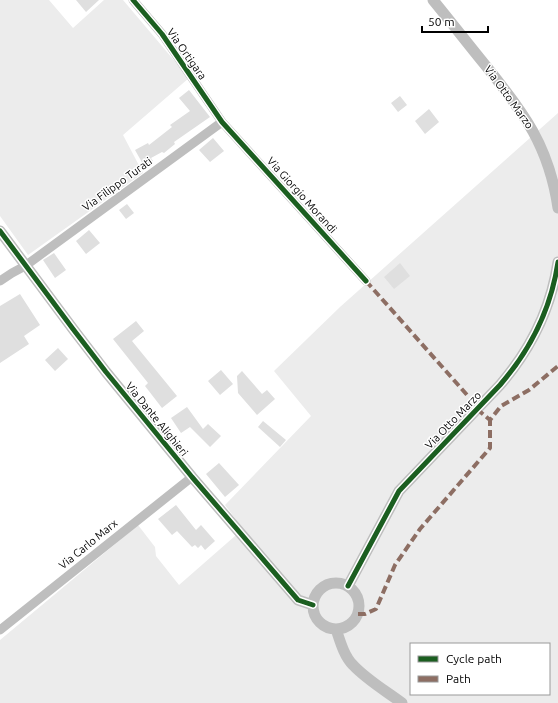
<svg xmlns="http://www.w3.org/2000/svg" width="558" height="703" font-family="Ubuntu,sans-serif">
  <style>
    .green { fill: #ececec; fill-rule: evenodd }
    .building { fill: #dfdfdf }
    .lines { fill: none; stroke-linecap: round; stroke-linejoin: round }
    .minor { stroke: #bebebe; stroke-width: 9 }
    .tertiary { stroke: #bebebe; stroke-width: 11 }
    .quiet { stroke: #8d6e63; stroke-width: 4; stroke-dasharray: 8 4; stroke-linecap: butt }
    .cycleway-casing { stroke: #fff; stroke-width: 8 }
    .cycleway { stroke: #1b5e20; stroke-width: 5 }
    .labels { text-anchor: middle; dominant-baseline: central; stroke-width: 3; stroke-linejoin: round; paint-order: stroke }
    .street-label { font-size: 11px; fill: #000; stroke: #fff }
  </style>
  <rect width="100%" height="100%" fill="#fff"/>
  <path class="green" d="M0 0H49L73 28 104 0H123L189 78 123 135 143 173 28 255 0 216Z
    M558 113V703H0V640L138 525 155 547 156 556 179 585 243 529 225 505 311 416 274 371 340 307ZM411 644H549V694H411Z"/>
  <path class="building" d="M76 0H99L86 12Z
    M189 90 210 117 174 142 175 144 164 153 162 152 151 158 153 161 144 166 135 150 148 143 149 145 172 127 170 125 190 111 179 98Z
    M400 96 407 105 398 112 391 103Z
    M429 109 439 122 425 134 415 121Z
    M213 138 224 151 210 162 199 150Z
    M127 204 134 213 126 219 119 210Z
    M89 230 100 243 86 254 76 241Z
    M54 253 66 270 55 278 43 260Z
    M400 263 410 276 394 289 384 277Z
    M20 294 40 325 24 336 29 344 0 363V306Z
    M136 321 144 331 132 341 177 396 162 408 145 386 148 383 113 339Z
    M58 348 68 359 55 371 45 360Z
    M221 370 233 384 220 395 208 381Z
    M242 371 262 394 267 390 275 399 257 415 238 393 237 376Z
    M187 407 203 429 208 424 221 436 210 447 190 427 181 433 171 418Z
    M263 421 286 440 280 447 258 427Z
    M219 463 239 485 225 497 206 474Z
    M176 505 196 530 201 525 215 541 205 550 201 545 198 548 195 545 192 547 177 531 172 535 158 519Z"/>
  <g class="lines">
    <path class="minor" d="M133 0 162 34 222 122 366 281
      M0 281 12 273 25 266 222 122
      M0 630 192 477"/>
    <path class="tertiary" d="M433 0C451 22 468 44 486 66 524 113 549 146 558 208
      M0 231 73 329 106 372 192 477 298 600 313 605
      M313 606a23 23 0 1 1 46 0a23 23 0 1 1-46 0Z
      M348 586 399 491 500 385C531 349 551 309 558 262
      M336 629C340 641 344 656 353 665 367 680 386 691 402 703"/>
    <path class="quiet" d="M366 281 468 396
      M477 409 490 420 501 406 529 390 558 366
      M358 614H365L376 609 395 565 420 529 490 448V420"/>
    <defs>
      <path id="cycleway" d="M133 0 162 34 222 122 366 281
        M0 231 73 329 106 372 192 477 298 600 313 605
        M348 586 399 491 500 385C531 349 551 309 558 262"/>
    </defs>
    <use href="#cycleway" class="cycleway-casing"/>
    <use href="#cycleway" class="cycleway"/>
  </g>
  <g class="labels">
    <g class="street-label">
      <text transform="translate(187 54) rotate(55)">Via Ortigara</text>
      <text transform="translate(509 97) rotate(54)">Via Otto Marzo</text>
      <text transform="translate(117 184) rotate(-36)">Via Filippo Turati</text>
      <text transform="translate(302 195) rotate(48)">Via Giorgio Morandi</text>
      <text transform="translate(157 419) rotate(51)">Via Dante Alighieri</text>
      <text transform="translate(453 420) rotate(-46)">Via Otto Marzo</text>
      <text transform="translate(88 544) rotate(-39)">Via Carlo Marx</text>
    </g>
  </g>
  <rect x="410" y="643" width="140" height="52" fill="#ffffff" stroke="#999999"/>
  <rect x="418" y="656" width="20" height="6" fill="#1b5e20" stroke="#999999"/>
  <text x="446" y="663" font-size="12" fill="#000000">Cycle path</text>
  <rect x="418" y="676" width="20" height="6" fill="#8d6e63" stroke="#999999"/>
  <text x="446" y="683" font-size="12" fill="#000000">Path</text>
  <path d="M422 26v6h66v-6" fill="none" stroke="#000000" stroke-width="2"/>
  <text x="428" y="26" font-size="12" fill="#000000" stroke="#ffffff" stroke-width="3" paint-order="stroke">50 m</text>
</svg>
